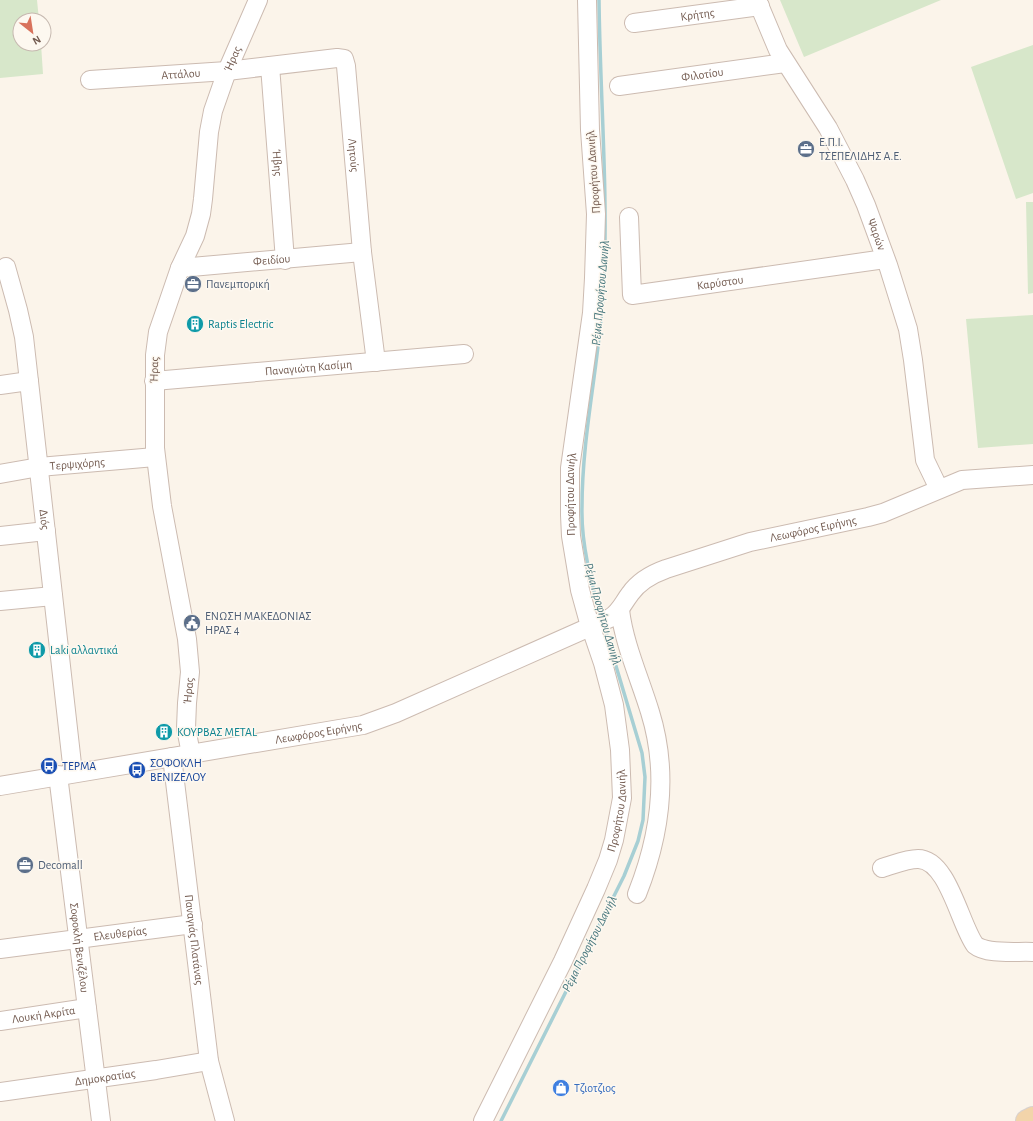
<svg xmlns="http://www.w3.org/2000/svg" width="1033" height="1121" font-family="'Alegreya Sans',sans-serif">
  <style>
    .green { fill: #d7e7ca }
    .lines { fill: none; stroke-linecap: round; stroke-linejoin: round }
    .stream { stroke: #a7cfd4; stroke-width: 3.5 }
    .minor-casing { stroke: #ccbbb1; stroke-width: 20 }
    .major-casing { stroke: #d8d1ce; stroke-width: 24 }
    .minor { stroke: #fff; stroke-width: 18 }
    .major { stroke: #f2d4aa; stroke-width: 22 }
    .labels { text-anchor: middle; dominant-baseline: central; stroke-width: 3; stroke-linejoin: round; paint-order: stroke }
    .street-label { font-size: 12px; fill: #735b50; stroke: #fdf8f0 }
    .service-label { font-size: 12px; fill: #4e5e75; stroke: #fdf8f0; text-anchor: start }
    .culture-label { font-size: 12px; fill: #0d838f; stroke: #fdf8f0; text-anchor: start }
    .transit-label { font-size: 12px; fill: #164399; stroke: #fdf8f0; text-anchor: start }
    .shop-label { font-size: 12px; fill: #366cbe; stroke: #fdf8f0; text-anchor: start }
    .water-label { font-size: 13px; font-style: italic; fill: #47777d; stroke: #fdf8f0 }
  </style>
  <rect width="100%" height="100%" fill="#fbf4ea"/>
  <path class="green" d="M0 0H37L39 20H20V44H41L43 74 0 78Z
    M780 0H941L804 57Z
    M1033 45V193L1016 199 971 67Z
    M1026 202H1033V293L1028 294Z
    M1033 315V444L978 448 966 319Z"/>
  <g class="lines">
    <path class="stream" d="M599 0C600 93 608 187 604 280 601 356 582 431 582 507 581 544 591 581 601 617
      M501 1121 624 876 638 841 643 820 645 777 642 753 604 626"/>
    <defs>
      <g id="minor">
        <path id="s1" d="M757 0 778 50 828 128 855 180 866 205 888 265 908 329 913 360 924 451 925 460 939 489"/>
        <path id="s2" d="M634 23 760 6"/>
        <path id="s3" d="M270 66 285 260"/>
        <path id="s4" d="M90 80 227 71 337 58 344 59 346 66 362 252 376 362"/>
        <path id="s5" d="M619 86 785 63"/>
        <path id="s6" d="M629 217 632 295 885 259"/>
        <path id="s7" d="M6 267 18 310 24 337 73 773"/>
        <path id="s8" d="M180 268 362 252"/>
        <path id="s9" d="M154 381 464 354"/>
        <path d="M0 385 29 381"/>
        <path id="s10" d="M0 474 39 467 155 457"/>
        <path d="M0 536 46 531"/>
        <path d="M0 601 53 596"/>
        <path d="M620 610C624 644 640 679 650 712 669 773 660 836 637 894"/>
        <path id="s11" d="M191 754 186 728 187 703 190 672 187 639 162 506 155 448V355L158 332 168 303 180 268 195 236 201 214 203 199 209 132 213 111 227 71 258 0"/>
        <path id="s12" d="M172 757 209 1061 225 1121"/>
        <path id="s13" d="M58 775 101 1121"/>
        <path id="s14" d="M0 786 363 725 396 713 610 618C620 612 623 603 630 594 639 581 652 574 666 569L750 542 868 517 883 513 962 480 1033 475"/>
        <path d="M882 868C893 865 906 859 918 859 948 859 960 925 975 945 987 955 1018 951 1033 952"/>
        <path id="s15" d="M0 949 193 924"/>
        <path id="s16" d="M0 1021 87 1008"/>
        <path id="s17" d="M0 1092 156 1070 209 1061"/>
        <path id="s18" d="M483 1121 563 961 596 889 608 860 614 840 622 798 620 750 614 705 603 663 588 619 580 590 571 536 570 515V468L592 313 594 278 596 214 590 130 587 0"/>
      </g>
      <path id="major" d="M1027 1121 1033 1118"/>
    </defs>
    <use href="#minor" class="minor-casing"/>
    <use href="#major" class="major-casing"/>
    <use href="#minor" class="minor"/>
    <use href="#major" class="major"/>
  </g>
  <defs>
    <symbol id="office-disc" viewBox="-11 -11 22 22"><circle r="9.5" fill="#5c6f8a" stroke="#fdf8f0"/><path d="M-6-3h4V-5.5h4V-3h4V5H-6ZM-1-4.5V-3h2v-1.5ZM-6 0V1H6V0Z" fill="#fff"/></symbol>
    <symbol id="building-disc" viewBox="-11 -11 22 22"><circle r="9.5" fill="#0f9aa8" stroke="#fdf8f0"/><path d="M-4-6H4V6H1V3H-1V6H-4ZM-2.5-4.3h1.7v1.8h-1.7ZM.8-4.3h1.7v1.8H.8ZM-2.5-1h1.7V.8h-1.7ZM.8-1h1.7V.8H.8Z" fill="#fff"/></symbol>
    <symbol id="civic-disc" viewBox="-11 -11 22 22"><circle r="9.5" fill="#5c6f8a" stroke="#fdf8f0"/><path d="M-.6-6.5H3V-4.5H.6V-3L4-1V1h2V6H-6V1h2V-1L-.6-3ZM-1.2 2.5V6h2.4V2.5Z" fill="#fff"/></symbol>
    <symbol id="bus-disc" viewBox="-11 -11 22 22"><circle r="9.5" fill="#1a4fb4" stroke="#fdf8f0"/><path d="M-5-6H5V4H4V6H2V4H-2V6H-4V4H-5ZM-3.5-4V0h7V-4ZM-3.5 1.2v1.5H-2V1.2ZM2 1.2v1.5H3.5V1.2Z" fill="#fff"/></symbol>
    <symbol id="shop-disc" viewBox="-11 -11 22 22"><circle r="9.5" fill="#3f7fe0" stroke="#fdf8f0"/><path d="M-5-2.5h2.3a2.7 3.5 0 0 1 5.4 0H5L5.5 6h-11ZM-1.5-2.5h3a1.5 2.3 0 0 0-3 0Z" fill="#fff"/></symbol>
  </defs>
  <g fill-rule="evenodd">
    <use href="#office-disc" x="796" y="139" width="20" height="20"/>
    <use href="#office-disc" x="183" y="274" width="20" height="20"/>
    <use href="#building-disc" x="185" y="314" width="20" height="20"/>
    <use href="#civic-disc" x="182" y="613" width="20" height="20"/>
    <use href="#building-disc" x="27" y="640" width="20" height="20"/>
    <use href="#building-disc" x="154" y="722" width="20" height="20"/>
    <use href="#bus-disc" x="39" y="756" width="20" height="20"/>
    <use href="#bus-disc" x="127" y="760" width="20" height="20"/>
    <use href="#office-disc" x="15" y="855" width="20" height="20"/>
    <use href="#shop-disc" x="551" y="1078" width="20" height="20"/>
  </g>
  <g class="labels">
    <g class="street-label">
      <text stroke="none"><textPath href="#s2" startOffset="64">Κρήτης</textPath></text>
      <text stroke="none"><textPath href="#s11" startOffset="711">Ήρας</textPath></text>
      <text stroke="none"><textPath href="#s4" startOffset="91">Αττάλου</textPath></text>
      <text stroke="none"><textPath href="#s5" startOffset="84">Φιλοτίου</textPath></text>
      <text stroke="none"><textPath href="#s4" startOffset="352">Λητούς</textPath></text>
      <text stroke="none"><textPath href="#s3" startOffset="97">Ήβης</textPath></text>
      <text transform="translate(593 172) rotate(-94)">Προφήτου Δανιήλ</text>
      <text stroke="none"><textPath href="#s1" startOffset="264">Ψαρών</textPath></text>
      <text stroke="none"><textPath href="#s8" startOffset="92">Φειδίου</textPath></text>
      <text stroke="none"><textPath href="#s6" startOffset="167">Καρύστου</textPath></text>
      <text stroke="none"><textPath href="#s9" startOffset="155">Παναγιώτη Κασίμη</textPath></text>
      <text transform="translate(154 370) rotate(-88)">Ήρας</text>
      <text stroke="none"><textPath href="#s10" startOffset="78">Τερψιχόρης</textPath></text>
      <text stroke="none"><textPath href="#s18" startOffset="663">Προφήτου Δανιήλ</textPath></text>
      <text stroke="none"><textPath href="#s7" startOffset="256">Διός</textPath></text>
      <text stroke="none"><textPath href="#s14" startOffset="866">Λεωφόρος Ειρήνης</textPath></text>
      <text stroke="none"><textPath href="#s11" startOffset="64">Ήρας</textPath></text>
      <text stroke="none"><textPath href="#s14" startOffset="323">Λεωφόρος Ειρήνης</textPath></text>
      <text stroke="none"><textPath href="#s18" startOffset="340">Προφήτου Δανιήλ</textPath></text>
      <text stroke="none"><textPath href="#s15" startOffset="121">Ελευθερίας</textPath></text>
      <text stroke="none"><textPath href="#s12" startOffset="184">Παναγιάς Πλατάνας</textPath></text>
      <text stroke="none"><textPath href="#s13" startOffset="174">Σοφοκλή Βενιζέλου</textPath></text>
      <text stroke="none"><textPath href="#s16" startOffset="44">Λουκή Ακρίτα</textPath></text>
      <text stroke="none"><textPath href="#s17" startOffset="106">Δημοκρατίας</textPath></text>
    </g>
    <g class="service-label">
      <text x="819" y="142">Ε.Π.Ι.<tspan x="819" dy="14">ΤΣΕΠΕΛΙΔΗΣ Α.Ε.</tspan></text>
      <text x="206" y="284">Πανεμπορική</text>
      <text x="205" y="616">ΕΝΩΣΗ ΜΑΚΕΔΟΝΙΑΣ<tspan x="205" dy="14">ΗΡΑΣ 4</tspan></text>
      <text x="38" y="865">Decomall</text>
    </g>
    <g class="culture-label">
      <text x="208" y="324">Raptis Electric</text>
      <text x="50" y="650">Laki αλλαντικά</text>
      <text x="177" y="732">ΚΟΥΡΒΑΣ METAL</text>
    </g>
    <g class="transit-label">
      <text x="150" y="763">ΣΟΦΟΚΛΗ<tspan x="150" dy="14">ΒΕΝΙΖΕΛΟΥ</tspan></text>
      <text x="62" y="766">ΤΕΡΜΑ</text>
    </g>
    <g class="shop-label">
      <text x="574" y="1088">Τζιοτζιος</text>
    </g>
    <g class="water-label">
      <text transform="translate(601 293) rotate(-85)">Ρέμα Προφήτου Δανιήλ</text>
      <text transform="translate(602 614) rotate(74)">Ρέμα Προφήτου Δανιήλ</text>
      <text transform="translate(590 944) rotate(-63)">Ρέμα Προφήτου Δανιήλ</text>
    </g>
  </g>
  <g transform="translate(32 32) rotate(150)"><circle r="19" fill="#fdf8f0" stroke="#c6b9b0"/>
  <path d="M0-3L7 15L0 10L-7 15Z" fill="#d8725c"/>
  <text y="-6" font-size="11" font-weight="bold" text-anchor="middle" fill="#735b50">N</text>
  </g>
</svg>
